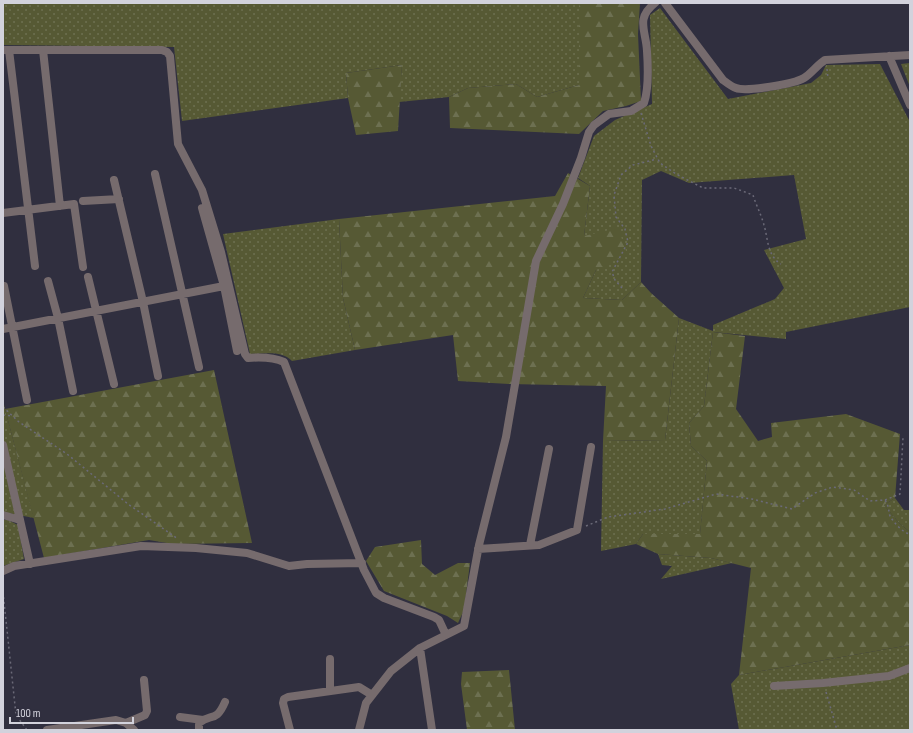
<svg xmlns="http://www.w3.org/2000/svg" width="913" height="733" font-family="'Sofia Sans Condensed',sans-serif">
  <style>
    .grass { fill: url(#grass-dots) }
    .forest { fill: url(#forest-firs) }
    .lines { fill: none; stroke-linecap: round; stroke-linejoin: round }
    .path { stroke: #6b6a78; stroke-width: 1.5; stroke-dasharray: 2 3; stroke-linecap: butt }
    .minor { stroke: #766b6d; stroke-width: 8 }
  </style>
  <defs>
    <pattern id="grass-dots" width="8" height="8" patternUnits="userSpaceOnUse"><rect width="8" height="8" fill="#565934"/><path d="M2 2h.1M6 6h.1" fill="none" stroke="#6d7051" stroke-width="1.8" stroke-linecap="round"/></pattern>
    <pattern id="forest-firs" width="22" height="20" patternUnits="userSpaceOnUse"><rect width="22" height="20" fill="#565934"/><path d="M5 1l3.5 6h-7zM16 11l3.5 6h-7z" fill="#6d7051"/></pattern>
  </defs>
  <rect width="100%" height="100%" fill="#302f3f"/>
  <path class="grass" d="M3 3H579V85L537 97 516 84 468 88 449 97 399 102 402 65 346 73 348 98 182 121 174 47 3 45Z
    M660 8 728 99 811 83 821 75 826 65 880 64 910 122V307L786 332V339L713 332 704 406 689 423 691 446 707 461 700 535 643 534 636 544 601 551 603 441 665 440 679 318 713 331V325L775 299 784 288 764 250 806 239 794 175 689 183 661 171 642 180 641 282 622 300 583 298 596 270 584 236 590 186 578 178 594 136 615 120 652 104 650 15Z
    M910 63V87L901 64Z
    M339 219 343 298 355 350 292 361C281 350 265 354 250 354L223 234Z
    M3 400 5 409 34 518 3 512Z
    M895 498 904 510H910V532L899 523 884 505Z
    M3 520H8L18 525 24 559 3 566Z
    M658 554 711 558 732 563 661 579 672 566 662 565Z
    M910 645V730H739L731 684 739 675Z"/>
  <path class="forest" d="M579 3H640L638 34 641 101 626 106 603 111 579 134 450 128 449 97 468 88 516 84 537 97 579 85Z
    M402 65 398 131 356 135 348 98 346 73Z
    M568 173 590 186 584 236 618 228 627 254 596 270 583 298 622 300 641 282 651 293 679 318 665 440 603 441 606 386 509 384 458 381 453 335 355 350 343 298 339 219 555 196Z
    M713 332 745 336 736 409 758 441 772 437 771 423 846 414 900 434 895 498 884 505 899 523 910 532V645L739 675 751 568 711 558 658 554 636 544 643 534H700L707 461 691 446 689 423 704 406Z
    M214 370 252 543 173 544 149 540 44 558 5 409Z
    M421 540 422 564 435 575 458 563H470L464 610 458 623 447 616 384 591 366 561 375 547Z
    M509 670 515 730H467L461 684 462 672Z"/>
  <g class="lines">
    <path class="path" d="M827 69 828 78
      M641 113 651 146 660 163 676 174 703 188H734L753 195C756 205 761 214 764 225 768 238 767 256 781 264
      M622 288 615 280 612 272 628 242 625 229 616 217 614 195 621 175 633 165 657 159
      M3 407 19 422 67 454 128 504 178 539
      M3 415 12 416
      M885 500 900 494 903 437
      M586 526 608 517 665 509 716 494 752 499 792 509 815 493 833 487 854 490 870 501 885 500C890 508 888 511 890 516 894 523 903 533 910 534
      M3 592 16 715 27 730
      M826 692 837 730"/>
    <path class="minor" d="M665 3 723 80C727 83 732 87 736 88 746 92 794 84 804 78 811 74 817 65 825 60L910 55
      M3 50H162L167 52 170 56 178 144 202 190 221 252 245 354 248 358C260 357 273 357 284 362L364 570 376 593 384 598 434 617 439 620 446 635
      M9 50 35 266
      M43 50 60 206
      M889 56 910 105
      M155 174 199 367
      M114 180 143 302 158 376
      M83 201 119 199
      M202 208 224 286 237 351
      M3 213 74 204 83 267
      M88 277 114 384
      M48 281 58 318 73 391
      M4 286 27 400
      M3 329 224 286
      M3 445 30 564
      M3 515 20 520
      M530 545 549 449
      M478 549 539 545 577 530 591 447
      M3 571 14 566 141 546 196 548 247 553 289 566 307 564 362 563
      M420 648 432 730
      M330 659V691
      M774 686 823 683 889 676 910 668
      M180 717 203 720
      M126 723 145 715 147 711 144 680
      M47 730 116 720 126 723 134 730
      M199 730V723C211 713 216 723 225 702
      M290 730 283 703 284 699 288 697 359 687 372 695
      M359 730 366 703 391 671 420 648 464 626 479 545 506 437 536 261 563 204 581 158 589 132 594 125 609 114 631 111 644 103C649 89 648 66 647 51 646 30 635 19 655 3"/>
  </g>
  <rect width="913" height="733" fill="none" stroke="#d2d2dc" stroke-width="8"/>
  <path d="M10 717v6h123v-6" fill="none" stroke="#d2d2dc" stroke-width="2"/>
  <text x="16" y="717" font-size="12" fill="#d2d2dc" stroke="#302f3f" stroke-width="3" paint-order="stroke">100 m</text>
</svg>
